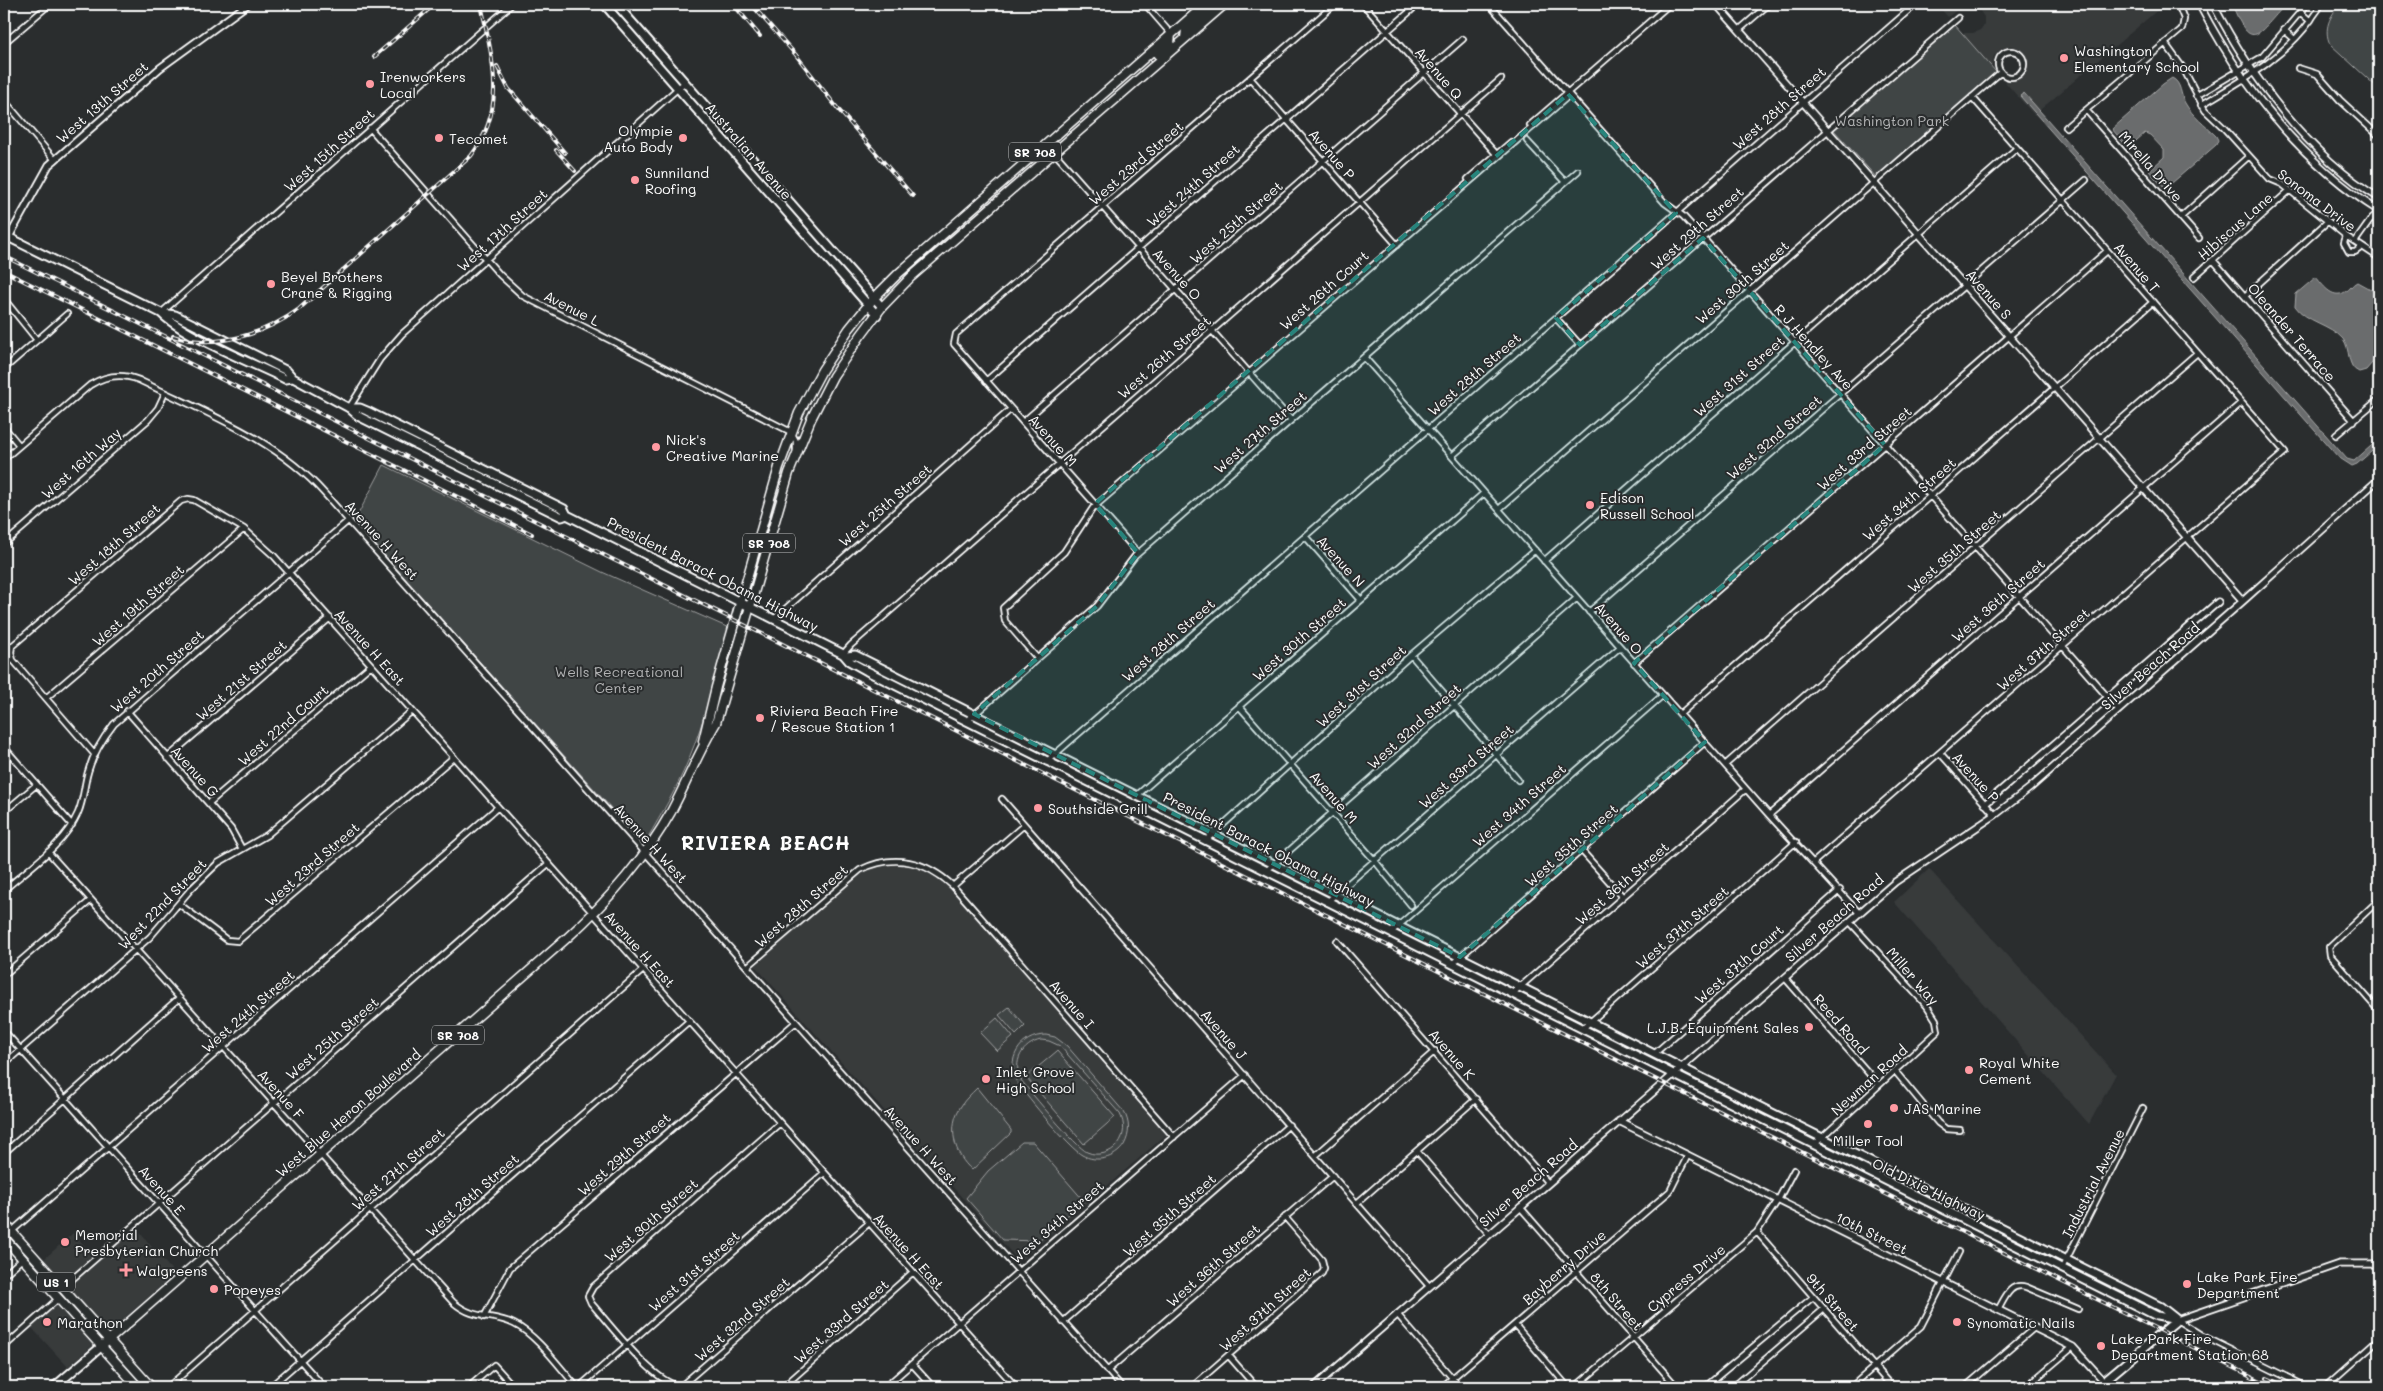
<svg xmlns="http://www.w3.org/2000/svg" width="2383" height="1391" font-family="Mali,sans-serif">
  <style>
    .built { fill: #373a3b }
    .green { fill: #414445; stroke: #a0a2a2; fill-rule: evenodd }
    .water { fill: #6a6c6d; stroke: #a6a7a7 }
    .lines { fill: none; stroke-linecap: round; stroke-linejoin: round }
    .minor-casing { stroke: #fff; stroke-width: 8 }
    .tertiary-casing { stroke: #fff; stroke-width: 9 }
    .secondary-casing { stroke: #fff; stroke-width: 11 }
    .primary-casing { stroke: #fff; stroke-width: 11 }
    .minor { stroke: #2a2d2e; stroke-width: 4.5 }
    .tertiary { stroke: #2a2d2e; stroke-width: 5.5 }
    .secondary { stroke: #2a2d2e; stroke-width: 7 }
    .primary { stroke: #2a2d2e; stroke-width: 8 }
    .rail-casing { stroke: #fff; stroke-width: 4 }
    .rail { stroke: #2a2d2e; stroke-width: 2; stroke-dasharray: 5.5; stroke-linecap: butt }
    .marked { fill: #27847c; fill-opacity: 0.2; stroke: #27847c; stroke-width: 4; stroke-dasharray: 10 6; stroke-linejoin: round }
    .poi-dot { fill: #ff9aa2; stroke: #2a2d2e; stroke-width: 2 }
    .labels { text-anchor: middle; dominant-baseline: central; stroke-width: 4; stroke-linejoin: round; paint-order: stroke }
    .shield { fill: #2a2d2e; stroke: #bfc0c0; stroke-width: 1 }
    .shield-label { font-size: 12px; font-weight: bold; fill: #fff }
    .poi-label { font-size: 14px; fill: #fff; stroke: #2a2d2e; text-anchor: start }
    .street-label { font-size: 14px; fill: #fff; stroke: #2a2d2e }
    .park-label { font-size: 14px; fill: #b3b4b5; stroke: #2a2d2e }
    .district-label { font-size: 19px; font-weight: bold; letter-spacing: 1px; fill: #fff; stroke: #2a2d2e }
  </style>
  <rect width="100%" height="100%" fill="#2a2d2e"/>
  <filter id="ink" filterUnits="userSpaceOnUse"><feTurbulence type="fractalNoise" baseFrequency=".02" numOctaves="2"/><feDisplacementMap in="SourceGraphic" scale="10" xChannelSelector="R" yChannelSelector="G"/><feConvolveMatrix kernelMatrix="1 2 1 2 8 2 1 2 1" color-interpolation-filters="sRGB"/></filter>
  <g filter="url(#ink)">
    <path class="built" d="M1936 4H2156L2160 8 2034 115 2005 82 2017 80 2024 75 2028 66 2026 56 2020 49 2011 46 2001 49 1994 56 1992 68 1962 33H1973L1980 30 1984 25V17L1980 11 1972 4 1963 5 1948 17Z
      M889 864H903L936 874 954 892 1166 1135 1023 1259H1017L755 966 857 876 873 868Z
      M1929 869 2116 1074 2089 1124 1894 902Z
      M136 1228 175 1274 68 1367 31 1327 71 1292 43 1260 73 1233 99 1261Z"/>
    <path class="green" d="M2340 4H2379V89L2330 44C2323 29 2330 16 2340 4Z
      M1955 25 1996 72 1876 177 1833 129Z
      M384 465 602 572 729 628C716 672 706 718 688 761 677 788 662 813 647 839L638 838 354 522Z
      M1009 1007 1025 1026 1016 1035 999 1015Z
      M997 1018 1013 1037 997 1051 980 1033Z
      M1046 1035 1055 1037 1067 1046 1124 1112C1130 1122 1130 1134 1124 1145 1115 1159 1096 1163 1082 1155 1069 1148 1028 1098 1017 1083 1005 1060 1020 1035 1046 1035ZM1041 1040 1049 1041 1060 1046 1120 1114C1125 1124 1125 1135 1118 1144 1111 1153 1098 1157 1087 1152 1076 1147 1031 1093 1021 1080 1012 1062 1022 1044 1041 1040Z
      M1057 1051 1115 1117 1084 1144 1026 1077Z
      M977 1088 1011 1130V1133L972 1170C954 1155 947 1126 961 1106 965 1099 971 1094 977 1088Z
      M1022 1142H1033L1084 1201 1038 1241 1003 1240 966 1198 988 1171Z"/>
    <path class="water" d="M2232 4H2286C2258 33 2252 55 2232 4Z
      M2172 78C2182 83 2180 95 2185 103 2193 117 2205 125 2216 136L2218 140 2216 145 2165 189 2149 171 2164 157V150L2150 135 2145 133 2128 148 2112 129 2163 84Z
      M2024 93 2347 459 2354 461 2379 439V445L2357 464 2352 466 2338 457 2020 96Z
      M2316 277C2322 284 2332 300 2345 292 2350 290 2352 284 2357 282L2379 294V355L2366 370 2359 372C2346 367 2351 349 2343 339 2330 324 2306 322 2295 306L2296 294Z"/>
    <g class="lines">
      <defs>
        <path id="minor" d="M1145 4 1171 34
          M1363 4 1498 156
          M1489 4 1665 203 1683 216 1703 238 2119 710
          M2300 12 2308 19
          M1739 30 1769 4
          M2284 30 2292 37
          M4 43 50 4
          M2165 43 2183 68 2205 110 2223 127 2270 179 2282 184 2346 236 2379 258
          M1998 64a13 13 0 1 1 26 0a13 13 0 1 1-26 0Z
          M2298 68 2317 74 2340 100 2379 136
          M1250 78 1397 245
          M2196 96 2262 57 2307 4
          M4 100 55 160
          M2201 105C2241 81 2283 59 2311 20 2314 14 2319 10 2321 4
          M2086 110 2199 238
          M1530 125 1670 4
          M2066 127 2182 29 2184 19 2178 4
          M370 128 500 275 523 296 791 432 796 441V451
          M1527 141 1565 182
          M1046 143 1291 420
          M1468 179 1511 142
          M2181 217 2249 156
          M2346 236 2344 243 2349 252H2355L2362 247
          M2355 242 2372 218 2379 212
          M2213 260 2354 421
          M2194 277 2289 191
          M2245 296 2327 222
          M4 299 37 340
          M161 313 512 4
          M1556 318 1580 345
          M1364 357 1769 815 1859 913
          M4 369 67 314
          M986 381 1415 7
          M349 408 380 359 402 334 685 82
          M1023 422 1463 39
          M4 427 19 445
          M2336 435 2379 399
          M1452 456 1958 18
          M4 459 90 385C106 375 122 373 139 380 203 412 275 438 324 493L1122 1387
          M1499 509 2001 72
          M1305 536 1361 600
          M4 544 148 420 158 408 165 393
          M1138 553 954 344 956 334 1335 4
          M1544 561 2017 148
          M1589 612 2086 180
          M774 619 1011 409
          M843 654 851 645 1501 79
          M1411 655 1518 780
          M1037 658 1005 621 1003 608 1064 552 1093 508 1565 99 1568 94
          M1634 663 2107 251
          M46 698 244 529
          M1239 706 1375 861 1411 905
          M127 711 231 829 242 849
          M1680 714 2153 302
          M967 721 1097 606 1135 556 1578 171
          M4 747 72 825
          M1940 753 1995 815
          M95 755 13 660 11 652 12 646 181 501 188 499 194 500 244 529 274 556 1016 1387
          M167 758 330 618
          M1046 762 1916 4
          M1725 765 2197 353
          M1135 797 1484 493
          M1002 799 1429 1286
          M209 803 371 665
          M4 812 36 785
          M1769 815 2241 403
          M1205 841 1411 655 1535 550
          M1581 850 1623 897
          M48 852 453 1302C475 1321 492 1313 514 1324 537 1335 560 1368 577 1387
          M1814 862 2285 452 1972 97
          M1266 871 1577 598
          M953 886 1024 825
          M4 890C30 867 64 845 78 813 84 799 84 785 88 772 93 754 103 738 114 724L349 520
          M2379 900 2329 947 2330 955 2379 1011
          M1327 902 1620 647
          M179 904 227 940 238 941 454 757
          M1390 933 1663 695
          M1337 941 1548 1183
          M1452 964 1705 742
          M747 967 860 870C894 853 926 861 953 886L1174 1137
          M4 975 91 900
          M1785 978 1879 1085
          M1512 994 1746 789
          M1582 1029 1796 842
          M4 1031 324 1387
          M1654 1054 1840 890
          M4 1064 150 937 191 889 218 863 267 835 412 711
          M1895 1071 1938 1123 1946 1129 1960 1130
          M780 1123 593 1287 588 1296 591 1303C607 1321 659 1390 682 1385L869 1223
          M1814 1145 1938 1031 1936 1020 1927 1006 1850 922
          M1417 1151 1488 1233
          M4 1153 179 998
          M1315 1156 1435 1051
          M1357 1203 1476 1099
          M1520 1207 1677 1387
          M11 1232 498 807
          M1757 1232 1892 1387
          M2062 1268 2143 1108
          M4 1275 23 1258
          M62 1288 548 864
          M1998 1310C2005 1298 2010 1282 2026 1287L2078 1309
          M1397 1314 1460 1387
          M484 1317 510 1268 796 1022
          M2177 1320 2201 1335 2307 1387
          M1063 1322 1289 1125
          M1515 1325 1568 1387
          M4 1347 59 1298
          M1229 1356 1256 1387
          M912 1364 933 1387
          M1107 1371 1333 1176
          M168 1387 643 970
          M270 1387 689 1021
          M469 1387 494 1365 514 1387
          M579 1387 824 1173
          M783 1387 913 1272
          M885 1387 1245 1075
          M1192 1387 1322 1273 1324 1268 1322 1260 1285 1217
          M1442 1387 1670 1191 1688 1155
          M1575 1387 1757 1232 1778 1200 1794 1170
          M1705 1387 1813 1297
          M1733 1387 1824 1309
          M1851 1387 1921 1326 1959 1252
          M1965 1387 2034 1328
          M2026 1387 2073 1347
          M2325 1387 2379 1339"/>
        <path id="tertiary" d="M1716 4 2243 601
          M2199 4C2242 86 2300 161 2379 211
          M2213 4C2251 77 2308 155 2379 198
          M4 246 49 165 160 68 248 4
          M1985 804 2218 602
          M1619 1121 2073 1347 2104 1381 2096 1387
          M2177 1320 2339 1264H2379
          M1314 1387 1895 882 1995 815 2030 788 2243 601 2379 479"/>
        <path id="secondary" d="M604 4 877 315
          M616 4 882 307
          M4 235 161 313C185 337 253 363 285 379L293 378
          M161 313 175 315 287 371 293 378 349 408 358 416 562 517 567 515
          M349 408H360L367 411 564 509 567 515 587 525 843 654 849 661 867 671 2157 1316 2177 1320
          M847 656 855 655 2161 1307 2175 1318
          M2104 1381 2177 1320
          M2104 1381 2116 1387
          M54 1387 102 1346"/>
        <path id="primary" d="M1185 38 1186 30 1215 4
          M1158 55 1170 43 1171 34
          M703 741 716 687 779 467 799 413 822 370 849 329 874 298 899 273 1206 4
          M4 1223 151 1387
          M4 1238 138 1387
          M102 1346 567 938C608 901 644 860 671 812 687 782 699 751 716 723L789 473 811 419 833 376 861 335 882 307 911 277 1225 4"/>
      </defs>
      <use href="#minor" class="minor-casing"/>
      <use href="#tertiary" class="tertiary-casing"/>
      <use href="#secondary" class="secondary-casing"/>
      <use href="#primary" class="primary-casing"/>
      <use href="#minor" class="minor"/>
      <use href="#tertiary" class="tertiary"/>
      <use href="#secondary" class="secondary"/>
      <use href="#primary" class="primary"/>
      <defs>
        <path id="rail" d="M733 4 760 36
          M751 4 796 55 838 109 913 196
          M374 57 435 4
          M497 66 508 88 565 153
          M556 150 575 171
          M4 256 2273 1387
          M4 271 532 534
          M173 336C215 350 265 334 299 309L471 156C508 107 492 59 481 4
          M2267 1378 2288 1387"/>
      </defs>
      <use href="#rail" class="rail-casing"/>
      <use href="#rail" class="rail"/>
    </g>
  </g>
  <path class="marked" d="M1568 94 1676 213 1556 318 1580 345 1703 238 1885 445 1634 663 1705 742 1460 957 974 714 1097 606 1138 553 1096 505 1098 501Z"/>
  <g class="poi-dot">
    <circle cx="2064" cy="58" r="5"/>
    <circle cx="370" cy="84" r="5"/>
    <circle cx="439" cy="138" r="5"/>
    <circle cx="683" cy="138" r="5"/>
    <circle cx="635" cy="180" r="5"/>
    <circle cx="271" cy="284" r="5"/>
    <circle cx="656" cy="447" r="5"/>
    <circle cx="1590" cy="505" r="5"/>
    <circle cx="760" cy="718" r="5"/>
    <circle cx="1038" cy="808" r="5"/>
    <circle cx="1809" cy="1027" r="5"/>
    <circle cx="1969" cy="1070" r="5"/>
    <circle cx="986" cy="1079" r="5"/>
    <circle cx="1894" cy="1108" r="5"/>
    <circle cx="1868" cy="1124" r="5"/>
    <circle cx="65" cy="1242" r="5"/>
    <path d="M123.5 1262.5h5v5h5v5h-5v5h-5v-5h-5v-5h5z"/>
    <circle cx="2187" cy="1284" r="5"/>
    <circle cx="214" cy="1289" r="5"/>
    <circle cx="47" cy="1322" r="5"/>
    <circle cx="1957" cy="1322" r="5"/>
    <circle cx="2101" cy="1346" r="5"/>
  </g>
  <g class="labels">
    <g class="shield">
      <rect x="1009" y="142.5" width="52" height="19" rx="4"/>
      <rect x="743" y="533.5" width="52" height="19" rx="4"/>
      <rect x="432" y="1025.5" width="52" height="19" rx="4"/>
      <rect x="37" y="1272.5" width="38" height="19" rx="4"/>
    </g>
    <g class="shield-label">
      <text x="1035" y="152">SR 708</text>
      <text x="769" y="543">SR 708</text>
      <text x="458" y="1035">SR 708</text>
      <text x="56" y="1282">US 1</text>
    </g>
    <g class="poi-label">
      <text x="2074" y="50">Washington<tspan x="2074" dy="16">Elementary School</tspan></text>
      <text x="380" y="76">Irenworkers<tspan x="380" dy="16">Local</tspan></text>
      <text x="673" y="130" text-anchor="end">Olympie<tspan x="673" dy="16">Auto Body</tspan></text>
      <text x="449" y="138">Tecomet</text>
      <text x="645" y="172">Sunniland<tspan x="645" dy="16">Roofing</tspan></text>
      <text x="281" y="276">Beyel Brothers<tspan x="281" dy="16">Crane &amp; Rigging</tspan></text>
      <text x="666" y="439">Nick's<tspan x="666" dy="16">Creative Marine</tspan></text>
      <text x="1600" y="497">Edison<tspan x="1600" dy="16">Russell School</tspan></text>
      <text x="770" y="710">Riviera Beach Fire<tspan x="770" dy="16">/ Rescue Station 1</tspan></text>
      <text x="1048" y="808">Southside Grill</text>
      <text x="1799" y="1027" text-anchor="end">L.J.B. Equipment Sales</text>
      <text x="1979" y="1062">Royal White<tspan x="1979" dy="16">Cement</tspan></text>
      <text x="996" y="1071">Inlet Grove<tspan x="996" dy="16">High School</tspan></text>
      <text x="1904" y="1108">JAS Marine</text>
      <text x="1868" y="1140" text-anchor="middle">Miller Tool</text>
      <text x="75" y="1234">Memorial<tspan x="75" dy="16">Presbyterian Church</tspan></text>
      <text x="136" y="1270">Walgreens</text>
      <text x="2197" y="1276">Lake Park Fire<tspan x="2197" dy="16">Department</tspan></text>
      <text x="224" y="1289">Popeyes</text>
      <text x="57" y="1322">Marathon</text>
      <text x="1967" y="1322">Synomatic Nails</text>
      <text x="2111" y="1338">Lake Park Fire<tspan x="2111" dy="16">Department Station 68</tspan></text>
    </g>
    <g class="street-label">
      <text transform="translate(1439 73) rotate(49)">Avenue Q</text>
      <text transform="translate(102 102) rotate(-41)">West 13th Street</text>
      <text transform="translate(1779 108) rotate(-41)">West 28th Street</text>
      <text transform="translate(329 150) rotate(-42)">West 15th Street</text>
      <text transform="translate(749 151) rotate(49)">Australian Avenue</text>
      <text transform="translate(1332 154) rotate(49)">Avenue P</text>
      <text transform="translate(1136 163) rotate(-41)">West 23rd Street</text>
      <text transform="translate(2151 166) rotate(49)">Mirella Drive</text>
      <text transform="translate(1193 185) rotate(-41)">West 24th Street</text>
      <text transform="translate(2317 200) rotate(37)">Sonoma Drive</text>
      <text transform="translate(1236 222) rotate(-41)">West 25th Street</text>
      <text transform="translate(2235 226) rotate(-41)">Hibiscus Lane</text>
      <text transform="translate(1697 228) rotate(-41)">West 29th Street</text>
      <text transform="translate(502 230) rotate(-42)">West 17th Street</text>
      <text transform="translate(2137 267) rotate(49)">Avenue T</text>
      <text transform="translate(1177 274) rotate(48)">Avenue O</text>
      <text transform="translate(1742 282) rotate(-41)">West 30th Street</text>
      <text transform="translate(1324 290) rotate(-41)">West 26th Court</text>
      <text transform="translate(1989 294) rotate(49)">Avenue S</text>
      <text transform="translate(572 308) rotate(27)">Avenue L</text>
      <text transform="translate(2292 332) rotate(49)">Oleander Terrace</text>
      <text transform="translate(1814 347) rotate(48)">R J Hendley Ave</text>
      <text transform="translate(1164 357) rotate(-41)">West 26th Street</text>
      <text transform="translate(1474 374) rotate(-41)">West 28th Street</text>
      <text transform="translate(1739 376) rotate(-41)">West 31st Street</text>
      <text transform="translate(1260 432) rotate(-41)">West 27th Street</text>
      <text transform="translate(1774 437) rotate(-41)">West 32nd Street</text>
      <text transform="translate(1053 440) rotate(48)">Avenue M</text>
      <text transform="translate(1864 448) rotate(-41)">West 33rd Street</text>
      <text transform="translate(81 463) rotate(-41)">West 16th Way</text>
      <text transform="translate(1909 499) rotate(-41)">West 34th Street</text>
      <text transform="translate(885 505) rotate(-41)">West 25th Street</text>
      <text transform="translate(382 540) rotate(48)">Avenue H West</text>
      <text transform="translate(114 544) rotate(-41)">West 18th Street</text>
      <text transform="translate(1954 551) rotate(-41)">West 35th Street</text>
      <text transform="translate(1341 561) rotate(48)">Avenue N</text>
      <text transform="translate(713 574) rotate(27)">President Barack Obama Highway</text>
      <text transform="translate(1998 600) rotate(-41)">West 36th Street</text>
      <text transform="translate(138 605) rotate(-41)">West 19th Street</text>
      <text transform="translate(1619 628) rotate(49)">Avenue O</text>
      <text transform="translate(1299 639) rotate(-41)">West 30th Street</text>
      <text transform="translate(1168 640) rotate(-41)">West 28th Street</text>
      <text transform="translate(370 647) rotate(48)">Avenue H East</text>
      <text transform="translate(2043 649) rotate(-41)">West 37th Street</text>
      <text transform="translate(2150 666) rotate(-41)">Silver Beach Road</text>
      <text transform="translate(157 671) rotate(-41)">West 20th Street</text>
      <text transform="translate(241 680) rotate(-41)">West 21st Street</text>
      <text transform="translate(1361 686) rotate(-42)">West 31st Street</text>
      <text transform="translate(283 725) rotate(-41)">West 22nd Court</text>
      <text transform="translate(1414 726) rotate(-42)">West 32nd Street</text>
      <text transform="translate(1466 766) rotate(-41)">West 33rd Street</text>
      <text transform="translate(195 771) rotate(48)">Avenue G</text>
      <text transform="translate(1976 777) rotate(48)">Avenue P</text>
      <text transform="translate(1334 797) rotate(49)">Avenue M</text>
      <text transform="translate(1519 805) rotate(-41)">West 34th Street</text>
      <text transform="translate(651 843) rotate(48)">Avenue H West</text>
      <text transform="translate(1571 845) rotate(-41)">West 35th Street</text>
      <text transform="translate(1269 849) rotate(27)">President Barack Obama Highway</text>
      <text transform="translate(312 864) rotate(-41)">West 23rd Street</text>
      <text transform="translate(1622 883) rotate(-41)">West 36th Street</text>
      <text transform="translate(162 904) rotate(-46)">West 22nd Street</text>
      <text transform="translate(801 906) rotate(-41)">West 28th Street</text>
      <text transform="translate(1834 918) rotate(-41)">Silver Beach Road</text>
      <text transform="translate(1682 927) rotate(-41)">West 37th Street</text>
      <text transform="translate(640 949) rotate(48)">Avenue H East</text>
      <text transform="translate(1739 964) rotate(-41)">West 37th Court</text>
      <text transform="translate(1913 976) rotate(49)">Miller Way</text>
      <text transform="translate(1072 1004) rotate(49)">Avenue I</text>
      <text transform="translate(248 1011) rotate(-41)">West 24th Street</text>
      <text transform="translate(1841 1024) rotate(49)">Reed Road</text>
      <text transform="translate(1224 1034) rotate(49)">Avenue J</text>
      <text transform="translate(332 1038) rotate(-41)">West 25th Street</text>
      <text transform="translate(1452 1054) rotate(49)">Avenue K</text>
      <text transform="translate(1869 1080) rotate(-42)">Newman Road</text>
      <text transform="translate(281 1094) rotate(48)">Avenue F</text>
      <text transform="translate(348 1113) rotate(-41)">West Blue Heron Boulevard</text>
      <text transform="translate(921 1145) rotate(48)">Avenue H West</text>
      <text transform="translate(624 1154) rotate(-41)">West 29th Street</text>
      <text transform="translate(398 1169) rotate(-41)">West 27th Street</text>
      <text transform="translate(1528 1183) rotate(-41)">Silver Beach Road</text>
      <text transform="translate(2093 1183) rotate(-63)">Industrial Avenue</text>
      <text transform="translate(1929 1189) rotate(26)">Old Dixie Highway</text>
      <text transform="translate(162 1190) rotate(48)">Avenue E</text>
      <text transform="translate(472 1195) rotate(-41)">West 28th Street</text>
      <text transform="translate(1169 1215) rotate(-41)">West 35th Street</text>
      <text transform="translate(651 1220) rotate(-41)">West 30th Street</text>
      <text transform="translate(1057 1222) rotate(-41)">West 34th Street</text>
      <text transform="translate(1872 1233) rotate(26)">10th Street</text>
      <text transform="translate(909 1251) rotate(48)">Avenue H East</text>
      <text transform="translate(1213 1265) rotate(-41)">West 36th Street</text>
      <text transform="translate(1564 1267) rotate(-41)">Bayberry Drive</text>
      <text transform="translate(694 1271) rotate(-41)">West 31st Street</text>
      <text transform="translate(1686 1278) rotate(-40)">Cypress Drive</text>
      <text transform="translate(1617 1301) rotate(49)">8th Street</text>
      <text transform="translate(1833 1302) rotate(49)">9th Street</text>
      <text transform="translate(1265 1309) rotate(-42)">West 37th Street</text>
      <text transform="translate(742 1319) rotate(-41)">West 32nd Street</text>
      <text transform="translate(841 1321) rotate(-41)">West 33rd Street</text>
    </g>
    <g class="park-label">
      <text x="1892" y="120">Washington Park</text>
      <text x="619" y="671">Wells Recreational<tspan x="619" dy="16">Center</tspan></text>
    </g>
    <g class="district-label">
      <text x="766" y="842">RIVIERA BEACH</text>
    </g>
  </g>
  <rect width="2383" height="1391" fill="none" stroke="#2a2d2e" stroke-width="20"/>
  <rect x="10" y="10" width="2363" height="1371" fill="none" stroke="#fff" stroke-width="2" filter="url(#ink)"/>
</svg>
